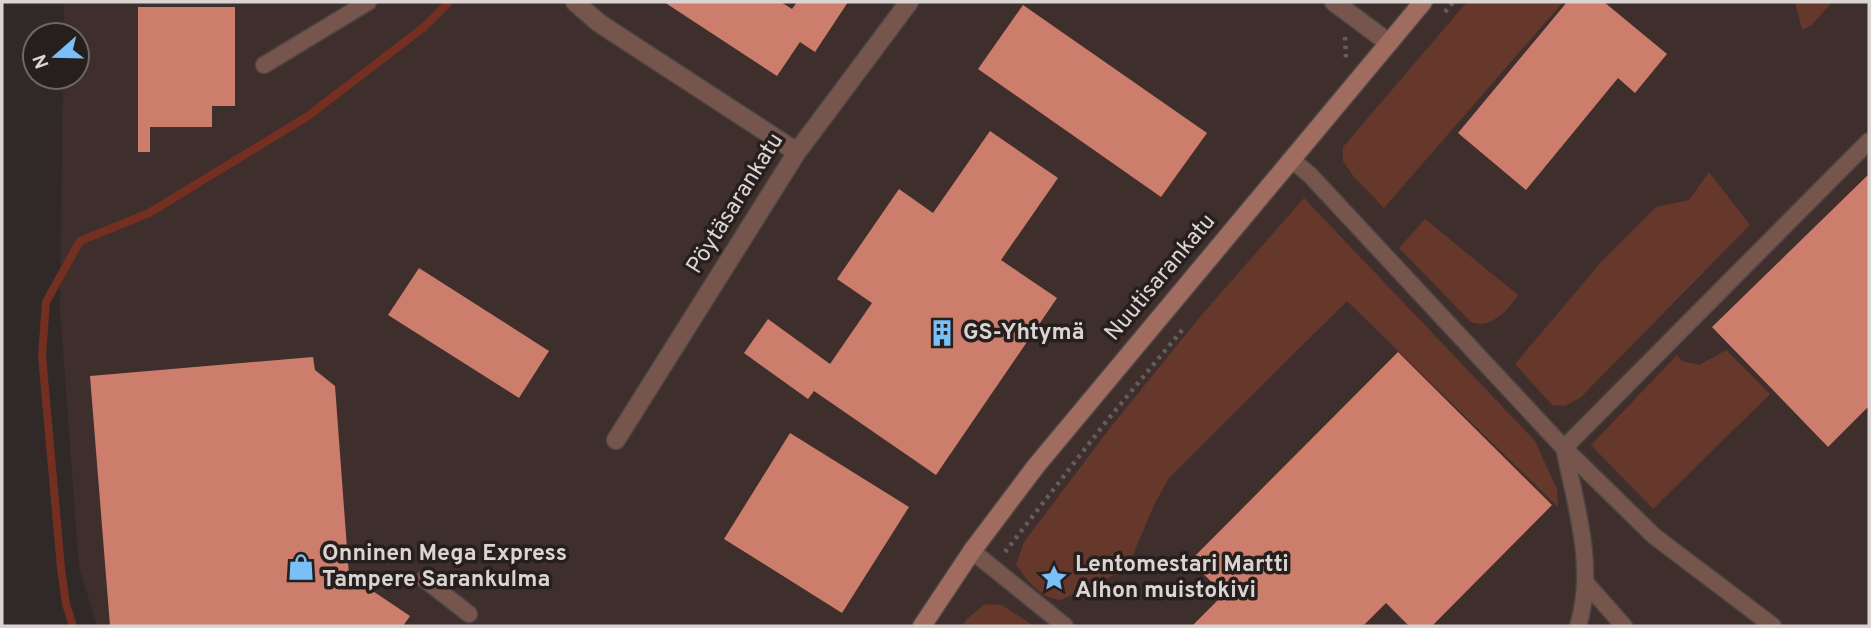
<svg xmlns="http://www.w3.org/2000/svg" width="1871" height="628" font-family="Overpass,sans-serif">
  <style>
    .built { fill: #3e2f2c }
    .green { fill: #66372b }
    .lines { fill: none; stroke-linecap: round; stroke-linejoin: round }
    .stream { stroke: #752f20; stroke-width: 8 }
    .building { fill: #cc7d6b }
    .service-casing { stroke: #4c4443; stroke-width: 19 }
    .minor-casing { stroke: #4c4443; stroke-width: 21 }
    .secondary-casing { stroke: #4c4443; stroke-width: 21 }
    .path { stroke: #645d5b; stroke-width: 4.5; stroke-dasharray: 3.5 5; stroke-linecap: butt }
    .service { stroke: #76554d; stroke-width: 16 }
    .minor { stroke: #76554d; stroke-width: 18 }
    .secondary { stroke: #9f6c5f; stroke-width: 18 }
    .labels { text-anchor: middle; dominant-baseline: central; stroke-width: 7; stroke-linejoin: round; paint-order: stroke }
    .street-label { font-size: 23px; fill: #dad4d3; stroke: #271f1d }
    .poi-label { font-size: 23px; font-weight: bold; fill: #dad4d3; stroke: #271f1d; text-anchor: start }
  </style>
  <rect width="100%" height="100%" fill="#312927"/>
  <path class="built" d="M64 2H1869V626H97L79 567 60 309 63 77H77V35H64Z"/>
  <path class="green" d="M1467 2H1563L1384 208 1354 177 1343 161V147Z
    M1795 2H1832L1812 25 1802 30Z
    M1709 172 1750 225 1580 398 1565 406 1552 405 1515 364 1602 261 1656 207 1689 200Z
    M1304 198 1535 441 1557 489 1558 507 1347 301 1169 478 1154 505 1127 569 1061 600C1040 598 1028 581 1016 565L1024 542 1110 428 1199 318Z
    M1425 219 1518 295C1507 311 1492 329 1471 322L1399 248Z
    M1726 350 1770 394 1653 509 1591 445 1677 355 1682 361 1699 365Z
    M985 604 1002 605 1034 626H962L967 619Z"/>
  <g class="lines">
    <path class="stream" d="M73 626 66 604 61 568 42 356 46 302 80 241 149 213 308 116 424 27 449 2"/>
  </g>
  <path class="building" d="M664 2H781L792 9 797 2H848L815 52 800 42 777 76Z
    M1567 2H1604L1667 54 1635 93 1618 78 1526 190 1458 133Z
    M1023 5 1207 133 1161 197 978 69Z
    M138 7H235V106H212V127H150V152H138Z
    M990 131 1058 178 1001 260 1057 298 936 475 814 391 808 399 744 353 768 319 830 364 872 303 837 279 899 189 933 213Z
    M1869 174V406L1828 447 1712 327Z
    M419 268 549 351 519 398 388 315Z
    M1398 352 1552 505 1432 626H1409L1386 603 1363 626H1192L1224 594 1190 561Z
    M313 357 315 370 335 386 349 575 410 616 403 626H110L90 376Z
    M790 433 909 507 842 613 724 539Z"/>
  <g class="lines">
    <defs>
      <path id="service" d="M264 65 368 2
        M1292 160 1310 175 1564 448 1654 536 1773 626
        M972 551 1065 626
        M424 579 469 614
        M1585 582 1624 626
        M1578 626C1596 568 1576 506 1564 448L1869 141"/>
      <path id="minor" d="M575 2 599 23 797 152
        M1334 2 1389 43
        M616 440 797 152 909 2"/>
      <path id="secondary" d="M922 626 972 551 1036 466 1423 2"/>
    </defs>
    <use href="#service" class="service-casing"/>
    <use href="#minor" class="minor-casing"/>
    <use href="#secondary" class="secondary-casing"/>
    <path class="path" d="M1445 12 1453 2
      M1345 37 1346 59
      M1005 552 1105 423 1183 329"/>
    <use href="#service" class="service"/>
    <use href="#minor" class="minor"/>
    <use href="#secondary" class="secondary"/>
  </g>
  <defs>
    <symbol id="building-bare" viewBox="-9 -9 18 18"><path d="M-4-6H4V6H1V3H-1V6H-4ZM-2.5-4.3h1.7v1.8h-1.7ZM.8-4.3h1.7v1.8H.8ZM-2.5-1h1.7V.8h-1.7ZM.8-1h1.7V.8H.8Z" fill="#79bff8" stroke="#271f1d" stroke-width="2.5" paint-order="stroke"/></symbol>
    <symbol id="shop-bare" viewBox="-9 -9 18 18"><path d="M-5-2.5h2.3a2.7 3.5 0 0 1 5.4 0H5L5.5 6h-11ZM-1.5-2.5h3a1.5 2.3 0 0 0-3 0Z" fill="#79bff8" stroke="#271f1d" stroke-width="2.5" paint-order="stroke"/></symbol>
    <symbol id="sight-bare" viewBox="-9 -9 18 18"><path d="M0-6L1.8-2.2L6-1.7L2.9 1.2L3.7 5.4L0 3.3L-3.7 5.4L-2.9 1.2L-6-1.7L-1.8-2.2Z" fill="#79bff8" stroke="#271f1d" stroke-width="2.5" paint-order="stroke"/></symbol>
  </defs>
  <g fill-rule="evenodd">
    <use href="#building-bare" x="923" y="314" width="38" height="38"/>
    <use href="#shop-bare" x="282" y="548" width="38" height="38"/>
    <use href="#sight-bare" x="1035" y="559" width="38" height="38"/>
  </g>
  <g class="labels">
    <g class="street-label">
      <text transform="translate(736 204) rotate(-58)">Pöytäsarankatu</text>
      <text transform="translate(1161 278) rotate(-50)">Nuutisarankatu</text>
    </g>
    <g class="poi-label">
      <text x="963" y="333">GS-Yhtymä</text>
      <text x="322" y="554">Onninen Mega Express<tspan x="322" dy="26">Tampere Sarankulma</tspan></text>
      <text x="1075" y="565">Lentomestari Martti<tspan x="1075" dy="26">Alhon muistokivi</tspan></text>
    </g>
  </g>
  <rect width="1871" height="628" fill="none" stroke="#dad4d3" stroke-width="7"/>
  <g transform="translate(56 56) rotate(250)"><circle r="33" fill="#271f1d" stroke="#6f6766" stroke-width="2"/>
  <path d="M0-5L12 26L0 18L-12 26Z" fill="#79bff8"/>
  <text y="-10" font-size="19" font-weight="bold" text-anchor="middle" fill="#dad4d3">N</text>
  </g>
</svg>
